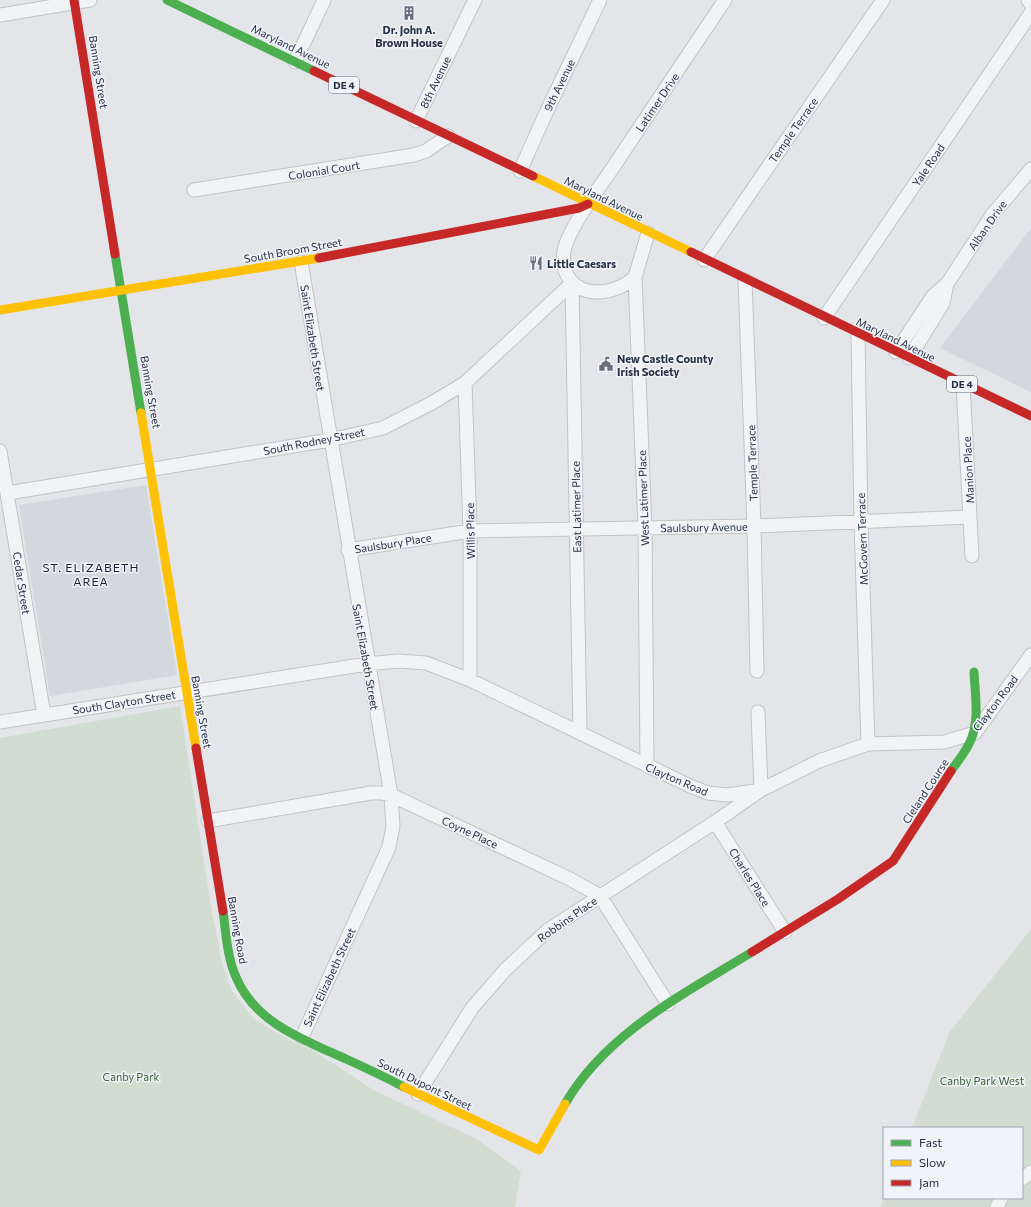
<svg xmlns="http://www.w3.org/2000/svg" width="1031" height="1207" font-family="Commissioner,sans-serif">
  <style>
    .built { fill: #d3d8df }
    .green { fill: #d2ddd2 }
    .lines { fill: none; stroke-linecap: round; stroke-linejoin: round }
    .street-casing { stroke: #c1c3c6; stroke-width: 15 }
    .street { stroke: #f2f3f5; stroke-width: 13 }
    .fast { stroke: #4caf50; stroke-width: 9 }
    .slow { stroke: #ffc107; stroke-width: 9 }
    .jam { stroke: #c62828; stroke-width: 9 }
    .labels { text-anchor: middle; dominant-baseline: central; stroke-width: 3; stroke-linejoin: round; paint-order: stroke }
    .shield { fill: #f0f3f8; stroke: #636a7a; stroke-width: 1 }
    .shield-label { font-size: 10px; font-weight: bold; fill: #273044 }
    .poi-label { font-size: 11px; font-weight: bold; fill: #273044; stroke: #f0f3f8; text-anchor: start }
    .street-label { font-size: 11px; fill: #273044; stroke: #f0f3f8 }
    .park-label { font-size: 11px; fill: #396133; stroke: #f0f3f8 }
    .neighbourhood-label { font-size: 12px; letter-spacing: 1px; fill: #192135; stroke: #f0f3f8 }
  </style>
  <rect width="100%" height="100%" fill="#e3e5e8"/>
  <path class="built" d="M1031 228V392L940 348Z
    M146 485 177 675 50 696 19 505Z"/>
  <path class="green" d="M180 706 211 907 223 967 232 991 255 1020 289 1040 314 1051 372 1089 478 1140 521 1171 515 1207H0V738Z
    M1031 929V1207H881L884 1198H1022V1128H912L949 1033Z"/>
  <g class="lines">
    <defs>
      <path id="street" d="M1028 0 1031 4
        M0 15 90 0
        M295 62 324 0
        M416 121 475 0
        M520 171 545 115 600 0
        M194 190 414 155 426 151 448 136
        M704 260 883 0
        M301 262 391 795 393 826 389 847 302 1037
        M635 277C625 286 611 292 596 292 573 291 560 273 564 251 568 229 599 188 612 169 649 113 687 56 725 0
        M745 280 754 526 757 671
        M572 283 580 732
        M824 318 1031 13
        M858 334 861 522 868 744
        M896 352 933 296 947 284 992 215 1031 169
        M909 358 943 303 947 284
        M465 383 470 531V680
        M963 384 972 556
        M0 451 44 715
        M8 493 330 440 383 428 430 404 465 383 572 283
        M348 550 470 531 754 526 970 517
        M0 722 367 664 398 661 426 663 470 680 690 786 708 793 727 795 761 790 819 761 868 744 944 742 975 733 1031 655
        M647 766 645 528 635 277 648 233
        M208 821 371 793H381L391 795 570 879 600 896 668 1004
        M715 822 785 932
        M418 1094 472 1008 506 969 548 930 715 822 761 790 758 712
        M1022 1179 1031 1172
        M997 1207 1001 1198"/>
    </defs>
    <use href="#street" class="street-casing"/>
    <use href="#street" class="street"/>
    <path class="fast" d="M167 0 314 71
      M115 254 141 413
      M951 771C957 762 965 753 970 742 980 721 975 695 974 672
      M223 911C226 933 227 957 236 977 255 1023 304 1040 346 1059 366 1068 385 1077 404 1087
      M565 1104C606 1033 684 994 752 952"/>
    <path class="slow" d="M533 176 691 252
      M0 310 319 258
      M141 413 196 748
      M404 1087 539 1150 565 1104"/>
    <path class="jam" d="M74 0 115 254
      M314 71 533 176
      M691 252 1031 416
      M319 258 579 208 588 204
      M196 748 223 911
      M752 952 838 899 893 861 951 771"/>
  </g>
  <defs>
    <symbol id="building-bare" viewBox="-9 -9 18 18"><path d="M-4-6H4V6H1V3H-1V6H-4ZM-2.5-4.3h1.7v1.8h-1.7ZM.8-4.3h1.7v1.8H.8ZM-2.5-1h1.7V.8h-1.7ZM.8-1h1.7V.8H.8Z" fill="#696f7d" stroke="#f0f3f8" stroke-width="2.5" paint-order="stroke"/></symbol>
    <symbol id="restaurant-bare" viewBox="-9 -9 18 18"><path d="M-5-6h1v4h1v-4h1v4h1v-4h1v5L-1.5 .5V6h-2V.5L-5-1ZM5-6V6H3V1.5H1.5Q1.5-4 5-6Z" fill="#696f7d" stroke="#f0f3f8" stroke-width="2.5" paint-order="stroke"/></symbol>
    <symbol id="civic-bare" viewBox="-9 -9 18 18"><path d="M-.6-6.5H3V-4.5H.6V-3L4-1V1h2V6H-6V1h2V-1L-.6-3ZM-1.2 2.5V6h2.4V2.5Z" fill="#696f7d" stroke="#f0f3f8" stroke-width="2.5" paint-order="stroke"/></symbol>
  </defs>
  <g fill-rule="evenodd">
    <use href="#building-bare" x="399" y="3" width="20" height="20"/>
    <use href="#restaurant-bare" x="526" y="253" width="20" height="20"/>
    <use href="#civic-bare" x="596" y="354" width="20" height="20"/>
  </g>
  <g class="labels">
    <g class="shield">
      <rect x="329" y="77" width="30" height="16" rx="3"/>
      <rect x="947" y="376" width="30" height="16" rx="3"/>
    </g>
    <g class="shield-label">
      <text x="344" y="85">DE 4</text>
      <text x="962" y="384">DE 4</text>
    </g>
    <g class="poi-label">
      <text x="409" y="29" text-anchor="middle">Dr. John A.<tspan x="409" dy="13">Brown House</tspan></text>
      <text x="547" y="263">Little Caesars</text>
      <text x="617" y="358">New Castle County<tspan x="617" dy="13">Irish Society</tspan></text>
    </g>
    <g class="street-label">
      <text transform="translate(291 46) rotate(26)">Maryland Avenue</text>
      <text transform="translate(99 72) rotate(81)">Banning Street</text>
      <text transform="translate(435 82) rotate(-64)">8th Avenue</text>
      <text transform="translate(559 85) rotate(-64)">9th Avenue</text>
      <text transform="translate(657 102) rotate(-56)">Latimer Drive</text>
      <text transform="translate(793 130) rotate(-55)">Temple Terrace</text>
      <text transform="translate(928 165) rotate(-56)">Yale Road</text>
      <text transform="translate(324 170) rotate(-9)">Colonial Court</text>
      <text transform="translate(604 198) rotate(26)">Maryland Avenue</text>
      <text transform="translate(987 225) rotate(-55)">Alban Drive</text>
      <text transform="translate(293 250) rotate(-10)">South Broom Street</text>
      <text transform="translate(313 338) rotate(81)">Saint Elizabeth Street</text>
      <text transform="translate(896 339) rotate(26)">Maryland Avenue</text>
      <text transform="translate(151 392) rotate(80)">Banning Street</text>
      <text transform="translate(314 441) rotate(-11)">South Rodney Street</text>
      <text transform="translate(752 463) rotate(-92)">Temple Terrace</text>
      <text transform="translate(968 470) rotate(-93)">Manion Place</text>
      <text transform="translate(643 498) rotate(-92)">West Latimer Place</text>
      <text transform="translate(576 507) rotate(-91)">East Latimer Place</text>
      <text transform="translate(704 527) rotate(-1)">Saulsbury Avenue</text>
      <text transform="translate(470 531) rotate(-91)">Willis Place</text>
      <text transform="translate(862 539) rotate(-92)">McGovern Terrace</text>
      <text transform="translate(393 543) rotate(-9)">Saulsbury Place</text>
      <text transform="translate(22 583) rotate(81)">Cedar Street</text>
      <text transform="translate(366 657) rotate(80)">Saint Elizabeth Street</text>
      <text transform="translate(124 702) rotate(-9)">South Clayton Street</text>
      <text transform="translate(995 703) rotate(-53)">Clayton Road</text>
      <text transform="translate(202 712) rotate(80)">Banning Street</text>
      <text transform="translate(677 779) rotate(23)">Clayton Road</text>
      <text transform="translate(925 791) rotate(-57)">Cleland Course</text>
      <text transform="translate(470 832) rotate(25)">Coyne Place</text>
      <text transform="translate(750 877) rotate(58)">Charles Place</text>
      <text transform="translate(567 919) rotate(-35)">Robbins Place</text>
      <text transform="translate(238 930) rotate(80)">Banning Road</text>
      <text transform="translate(329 977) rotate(-65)">Saint Elizabeth Street</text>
      <text transform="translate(425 1084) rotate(26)">South Dupont Street</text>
    </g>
    <g class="park-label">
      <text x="131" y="1076">Canby Park</text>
      <text x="982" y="1080">Canby Park West</text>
    </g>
    <g class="neighbourhood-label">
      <text x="91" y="567">ST. ELIZABETH<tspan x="91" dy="14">AREA</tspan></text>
    </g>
  </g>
  <rect x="883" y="1127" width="140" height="72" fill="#f0f3f8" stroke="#a0a5b0"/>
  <rect x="891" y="1140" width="20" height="6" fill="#4caf50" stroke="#a0a5b0"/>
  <text x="919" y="1147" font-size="12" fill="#273044">Fast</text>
  <rect x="891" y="1160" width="20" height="6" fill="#ffc107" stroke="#a0a5b0"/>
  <text x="919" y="1167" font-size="12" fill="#273044">Slow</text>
  <rect x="891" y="1180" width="20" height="6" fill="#c62828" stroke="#a0a5b0"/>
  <text x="919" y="1187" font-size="12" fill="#273044">Jam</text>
</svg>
